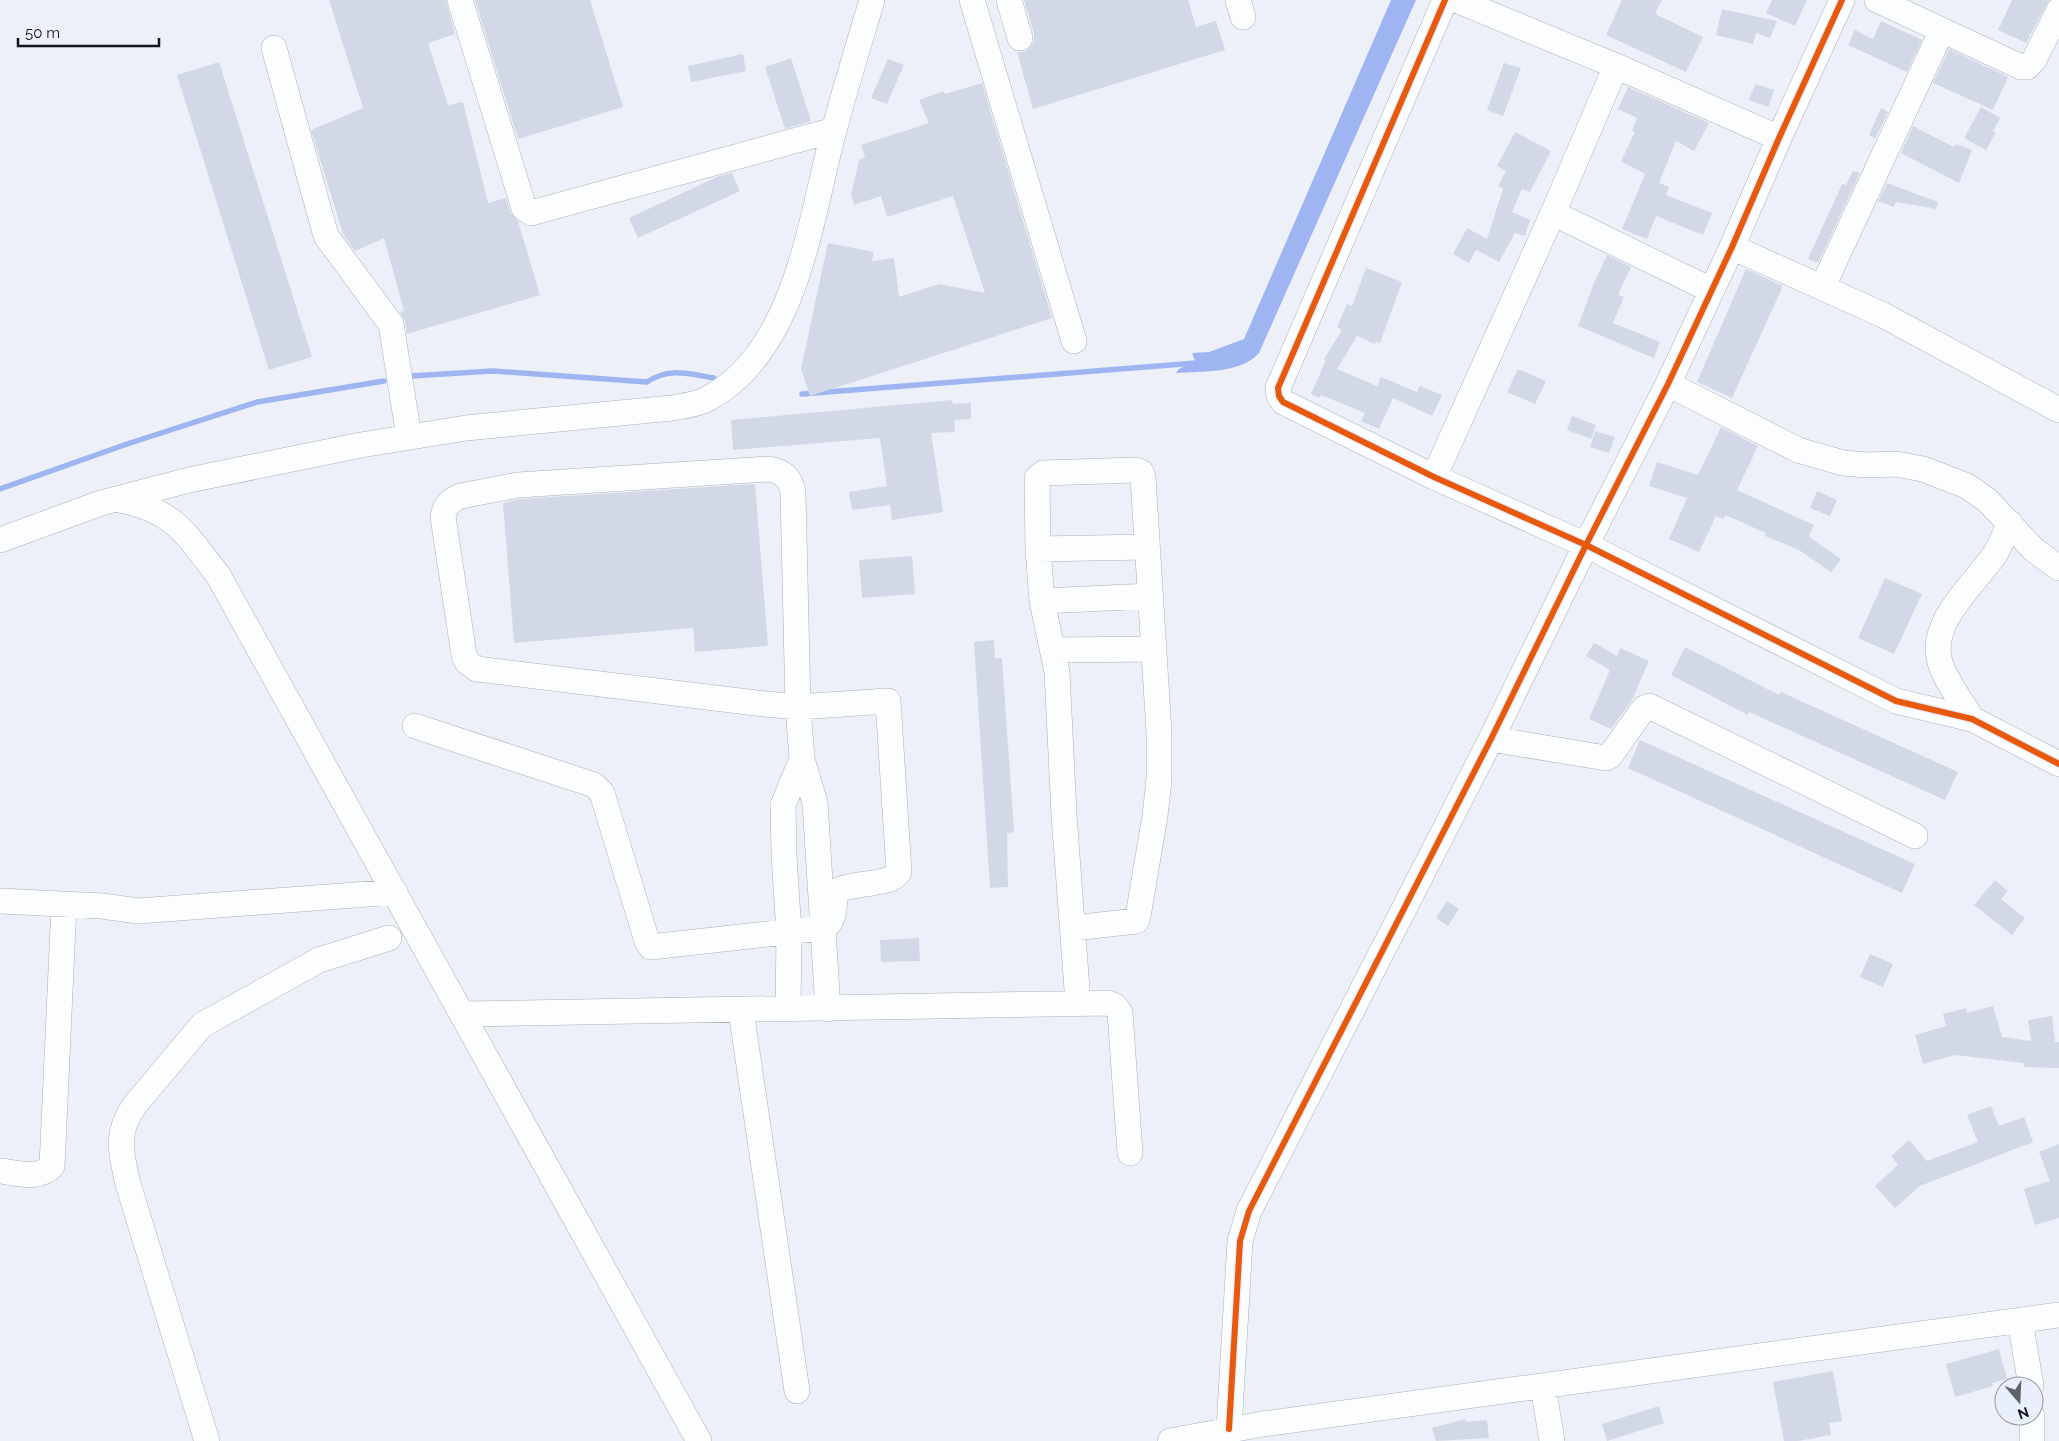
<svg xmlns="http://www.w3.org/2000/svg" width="2059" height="1441" font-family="Raleway,sans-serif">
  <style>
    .water { fill: #9fb5f2 }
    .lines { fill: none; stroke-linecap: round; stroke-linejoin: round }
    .stream { stroke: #9fb5f2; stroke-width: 5.5 }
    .building { fill: #d3d8e6 }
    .minor-casing { stroke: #adb0b6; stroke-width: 26 }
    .minor { stroke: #fcfdfe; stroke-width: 25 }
    .cycleway-casing { stroke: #e9effc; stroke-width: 9 }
    .cycleway { stroke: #e8590c; stroke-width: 6 }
  </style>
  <rect width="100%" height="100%" fill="#edf0f8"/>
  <path class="water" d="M1391 0H1416L1259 353C1240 374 1203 371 1176 373L1179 369 1195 361 1192 353 1209 352 1244 339Z"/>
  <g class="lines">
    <path class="stream" d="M411 376 493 371 647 382C669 367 689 374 714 378
      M802 394 1196 363
      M0 489 127 444 257 402 384 381"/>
  </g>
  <path class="building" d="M329 0H446L455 34 428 43 448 105 463 102 488 203 506 198 511 213 518 221 540 295 407 334 405 321 400 312 404 311 384 238 355 251 343 234 311 130 363 108Z
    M475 0H590L623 107 518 139Z
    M1024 0H1188L1196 27 1216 21 1225 50 1033 109 1017 52H1024L1030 48 1034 41V34Z
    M1622 0H1662L1655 14 1703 37 1686 72 1606 35Z
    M1772 0H1807L1795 26 1766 13Z
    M2012 0H2049L2026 43 1998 30Z
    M1722 9 1777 21 1770 38 1756 33 1753 44 1716 35Z
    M1881 21 1922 40 1907 72 1848 45 1855 30 1873 39Z
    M1949 49 2008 77 1993 110 1933 83Z
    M743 54 746 71 691 82 688 66Z
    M791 58 811 121 785 129 765 67Z
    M888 59 904 65 887 104 871 98Z
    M219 62 312 357 269 370 177 75Z
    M1504 63 1521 68 1503 116 1487 110Z
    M982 83 1052 318 810 396 801 369 828 243 874 252 872 261 894 258 899 297 939 284 985 293 953 196 887 217 881 196 854 205 851 195 859 160 865 157 861 145 929 123 919 100 944 91 945 94Z
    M1755 84 1774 90 1769 107 1749 100Z
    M1628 87 1709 123 1694 151 1676 141 1659 183 1669 187 1666 195 1712 213 1703 235 1656 216 1647 239 1622 229 1645 174 1621 161 1635 132 1632 131 1637 118 1618 109Z
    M1981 107 2000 118 1993 131 1996 132 1986 150 1964 138Z
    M1881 108 1888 112 1875 139 1869 135Z
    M1913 126 1954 147 1956 144 1972 150 1959 183 1901 153Z
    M1515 132 1551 151 1530 192 1522 189 1512 212 1530 220 1525 236 1515 233 1499 262 1476 250 1469 263 1453 254 1467 228 1487 239 1503 189 1498 186 1506 171 1497 166Z
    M1853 171 1860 173 1818 263 1808 259 1842 184 1846 185Z
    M732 173 740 191 638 238 629 218 719 176Z
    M1887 183 1938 202 1936 209 1896 202 1894 207 1878 201Z
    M1607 255 1631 267 1618 295 1624 297 1613 323 1660 342 1654 358 1578 326 1594 283Z
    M1366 268 1402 282 1380 343 1376 341 1375 344 1357 336 1337 369 1377 386 1381 377 1417 392 1420 386 1442 395 1432 416 1393 398 1379 429 1361 421 1365 413 1321 395 1319 398 1311 394 1326 360 1324 359 1342 330 1337 327 1347 304 1352 306Z
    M1746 269 1783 286 1732 398 1697 382Z
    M1518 369 1546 381 1535 404 1507 392Z
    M952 400 953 404 971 403V419L954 420 955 432 931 433 943 512 892 520 890 505 852 510 849 492 887 486 880 438 733 450 731 420Z
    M1572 416 1596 425 1591 439 1567 430Z
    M1721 427 1758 446 1737 490 1814 525 1809 537 1841 559 1831 572 1799 550 1765 536 1766 533 1725 515 1724 519 1716 516 1699 552 1669 539 1687 498 1649 486 1657 462 1698 475Z
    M1595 431 1615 437 1609 453 1590 447Z
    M755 484 768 646 695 652 693 628 514 643 503 503 520 499Z
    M1817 491 1837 500 1830 516 1810 508Z
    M912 556 915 594 862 598 859 560Z
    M1885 578 1922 594 1894 654 1858 638Z
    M994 640 995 658H1002L1014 832 1007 833 1008 887 990 888 974 642Z
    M1594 643 1617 656 1620 648 1649 661 1632 700 1611 729 1589 719 1610 670 1586 656Z
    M1685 647 1779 695 1781 692 1958 772 1945 800 1749 712 1748 715 1671 675Z
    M1640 740 1915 864 1902 893 1628 768Z
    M1995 880 2008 891 2001 899 2025 918 2012 935 1974 905Z
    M1447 901 1459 909 1448 926 1436 918Z
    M919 938 920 961 881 962 880 940Z
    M1870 954 1893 964 1883 987 1860 977Z
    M1993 1006 2002 1037 2031 1041 2028 1020 2052 1016 2055 1042H2059V1068L2024 1067V1063L1955 1055 1923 1064 1915 1035 1946 1026 1943 1014 1966 1008 1967 1013Z
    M1991 1106 1999 1126 2024 1117 2033 1142 1920 1186 1895 1208 1875 1186 1898 1165 1891 1156 1909 1140 1927 1161 1978 1142 1967 1115Z
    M2059 1144V1218L2035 1225 2024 1189 2050 1181 2039 1152Z
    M1999 1349 2007 1379 1992 1383 1993 1386 1955 1397 1946 1364Z
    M1833 1371 1842 1421 1829 1423 1831 1435 1798 1441H1784L1773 1382Z
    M1659 1406 1664 1423 1607 1441 1602 1424Z
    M1465 1419 1466 1422 1487 1420 1489 1438 1436 1441 1432 1428Z"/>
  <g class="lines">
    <defs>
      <path id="minor" d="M460 0 524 208 531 213 834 130
        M972 0 1074 341
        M1009 0 1020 38
        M1238 0 1243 17
        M1445 0 1278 388 1279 396 1283 402 1434 477 1586 545 1896 701 1972 719 2059 764
        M1456 0 1616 66 1779 138
        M1877 0 2021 67H2027L2034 60 2059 10
        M274 48 326 236 391 324 409 437
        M1553 213 1711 290
        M1732 247 1883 315 2059 410
        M1823 286 1942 30
        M1668 384 1798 450 1843 463 1867 465 1896 464 1923 469 1967 486 1987 500 2034 550 2059 568
        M1434 477 1553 213 1616 66
        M120 500C175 511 185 533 218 575L699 1441
        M0 540 101 503 189 480 361 445 466 428 672 408C682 406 695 405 705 400 793 356 809 229 831 142 843 95 858 47 872 0
        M1038 549 1147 547
        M1042 601 1150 596
        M1054 650 1153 649
        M1972 719C1963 704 1944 678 1940 662 1928 622 1975 584 1995 554 2001 544 2005 533 2010 523
        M415 726 594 785 602 793 647 941 651 947 822 928C838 922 832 903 837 891 852 882 891 886 899 872L888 701 798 707 756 703 477 669 467 662 464 655 443 517C445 505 450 500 461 496L518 485 769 469C784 472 791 478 793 493L798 707 802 759 815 803 828 1009
        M1491 739 1606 758 1610 756 1644 708 1649 706 1915 836
        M0 901 102 906 138 911 395 892
        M1074 928 1136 921 1138 916 1155 816 1159 779V732L1143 477 1141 472 1136 470 1043 473 1037 478 1038 549 1042 601 1057 672 1064 815 1078 1003
        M788 1009 789 933 784 855 783 805 802 759
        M741 1011 797 1391
        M463 1014 1108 1003 1115 1006 1120 1013 1130 1153
        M0 1171C17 1173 39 1180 52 1166L64 905
        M2020 1320 2031 1386
        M1543 1386 1552 1441
        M1229 1429 1240 1241 1249 1211 1491 739 1586 545 1668 384 1732 247 1779 138 1842 0
        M207 1441 128 1184C121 1153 115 1134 134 1106L202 1025 319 960 389 938
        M1170 1441 1263 1424 2059 1315
        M2032 1441V1416"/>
    </defs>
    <use href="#minor" class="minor-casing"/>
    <use href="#minor" class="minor"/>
    <defs>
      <path id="cycleway" d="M1445 0 1278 388 1279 396 1283 402 1434 477 1586 545 1896 701 1972 719 2059 764
        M1229 1429 1240 1241 1249 1211 1491 739 1586 545 1668 384 1732 247 1779 138 1842 0"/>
    </defs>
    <use href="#cycleway" class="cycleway-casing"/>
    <use href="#cycleway" class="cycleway"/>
  </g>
  <g transform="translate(2019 1401) rotate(161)"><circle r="24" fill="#e9effc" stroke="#9398a2"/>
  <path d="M0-4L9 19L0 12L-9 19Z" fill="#5f6268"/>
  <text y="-8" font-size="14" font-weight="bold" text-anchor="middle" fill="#13161b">N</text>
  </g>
  <path d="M18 38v8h141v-8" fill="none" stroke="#13161b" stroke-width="2.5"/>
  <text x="25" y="38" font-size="15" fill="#13161b" stroke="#e9effc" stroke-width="4" paint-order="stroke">50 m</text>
</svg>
